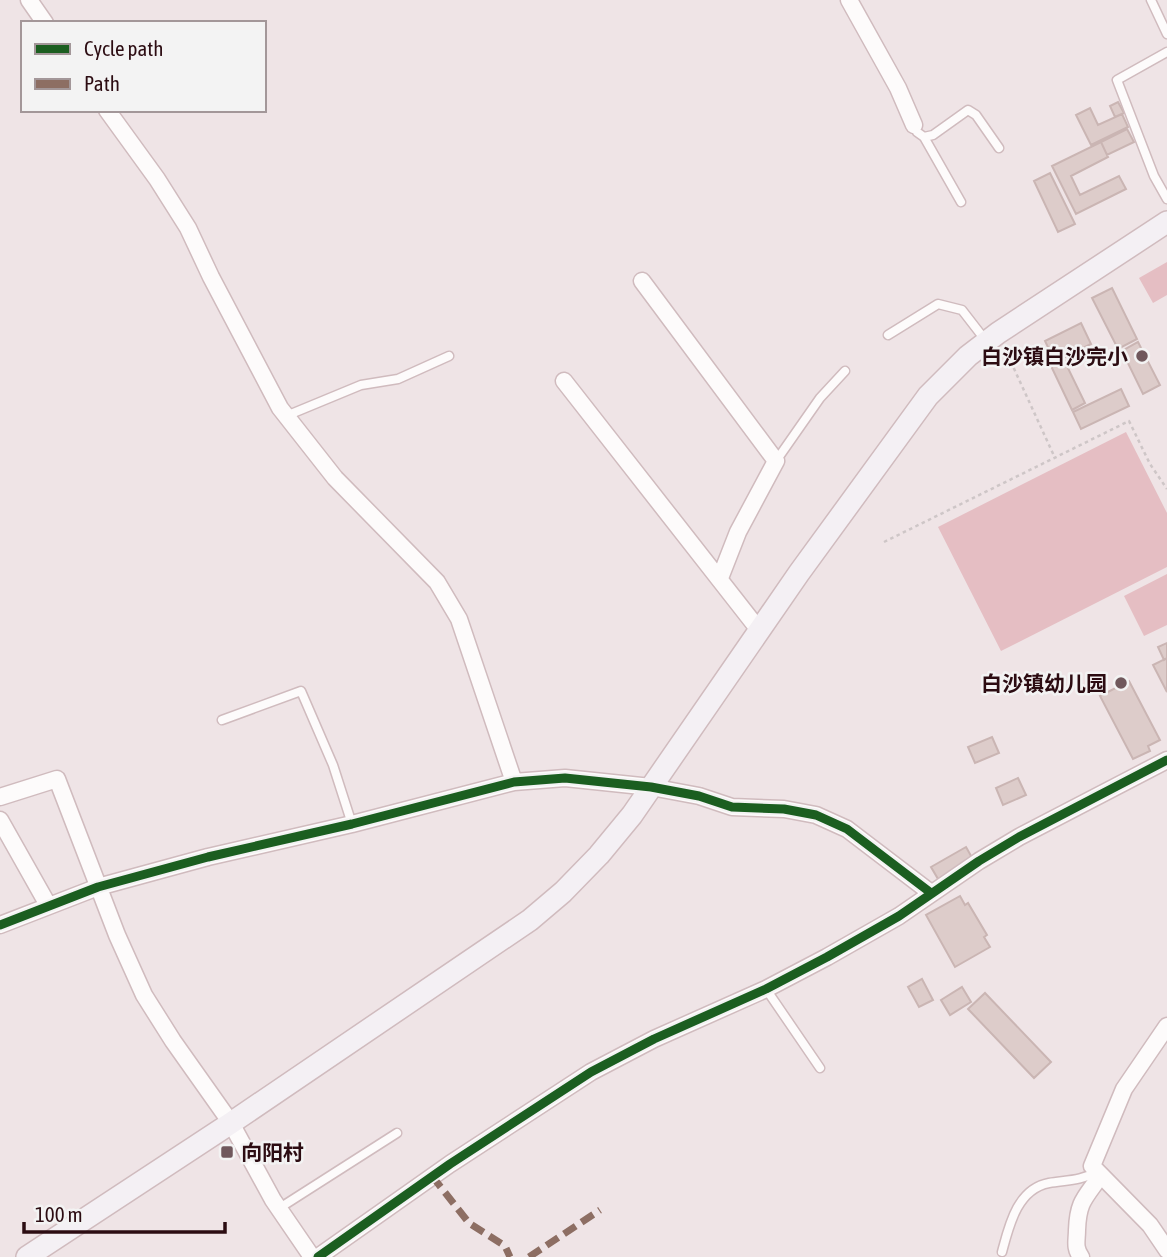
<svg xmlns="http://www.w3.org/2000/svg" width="1167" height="1257" font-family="'Asap Condensed','Noto Sans SC',sans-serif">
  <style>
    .garden { fill: #e5bec3 }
    .building { fill: #ddccca; stroke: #cab5b3; stroke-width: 2 }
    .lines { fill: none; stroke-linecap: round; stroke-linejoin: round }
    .service-casing { stroke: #d0bbbe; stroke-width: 11 }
    .minor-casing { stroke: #d0bbbe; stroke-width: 19 }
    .secondary-casing { stroke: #d0bbbe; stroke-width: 24 }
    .path { stroke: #cec6c7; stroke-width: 2.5; stroke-dasharray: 3.5 3.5; stroke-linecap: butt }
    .service { stroke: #fdfbfb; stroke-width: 8 }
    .minor { stroke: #fdfbfb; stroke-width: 16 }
    .secondary { stroke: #f4f0f4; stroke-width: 21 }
    .quiet { stroke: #8d6e63; stroke-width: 7; stroke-dasharray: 14 7; stroke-linecap: butt }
    .cycleway-casing { stroke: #f3f3f3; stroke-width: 13 }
    .cycleway { stroke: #1b5e20; stroke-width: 9 }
    .poi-dot { fill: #70585c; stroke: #f3f3f3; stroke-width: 2.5 }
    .labels { text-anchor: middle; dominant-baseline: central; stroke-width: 5; stroke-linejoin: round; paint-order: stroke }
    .poi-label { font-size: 21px; font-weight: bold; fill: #2c0c12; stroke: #f3f3f3; text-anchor: end }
  </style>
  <rect width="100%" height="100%" fill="#efe4e6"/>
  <path class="garden" d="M1167 262V295L1153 303 1139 278Z
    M1126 432 1167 513V567L1001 651 938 527Z
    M1167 574V625L1144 636 1124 596Z"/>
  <path class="building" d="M1118 102 1124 113 1115 117 1110 106Z
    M1090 108 1098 125 1122 114 1128 127 1091 145 1076 115Z
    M1127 129 1134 142 1107 155 1101 142Z
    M1101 142 1108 157 1071 176 1080 195 1119 176 1126 189 1076 214 1052 166Z
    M1050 173 1075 224 1058 232 1034 181Z
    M1112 288 1137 339 1118 349 1092 298Z
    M1081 323 1091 344 1055 362 1045 341Z
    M1138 342 1160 385 1143 394 1122 351Z
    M1064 360 1085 403 1072 410 1051 366Z
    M1121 389 1129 406 1081 429 1073 412Z
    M1167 643V658L1164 660 1158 647Z
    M1167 658V692L1153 665Z
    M1129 681 1160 740 1148 746 1150 751 1133 759 1100 696Z
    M992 737 999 753 975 763 968 747Z
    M1018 778 1026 795 1003 805 996 788Z
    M966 847 975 863 941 884 931 867Z
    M960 896 965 905 968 903 987 935 984 937 990 947 955 967 926 915Z
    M922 979 933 1000 919 1007 908 987Z
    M962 987 971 1002 950 1015 941 1000Z
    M985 993 1051 1062 1034 1078 968 1009Z"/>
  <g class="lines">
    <defs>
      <path id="service" d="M1151 0 1167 34
        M1167 52 1117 80 1154 176 1167 199
        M914 125 917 132 924 137 933 135 968 110 976 115 999 148
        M924 137 961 202
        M888 335 938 304 962 310 986 341
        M286 416 361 385 398 379 449 356
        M776 461 820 398 845 371
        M222 720 301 691 333 765 352 824
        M766 989 820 1068
        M278 1209 397 1133
        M1002 1252C1009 1226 1017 1189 1049 1183 1067 1180 1082 1181 1097 1171"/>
      <path id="minor" d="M29 0 45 23
        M849 0 898 88 914 125
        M107 110 157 179 188 228 211 277 280 408 335 478 437 582 459 619 514 782
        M642 281 776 461 738 532 720 578
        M564 381 759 630
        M0 797 57 779 117 935 144 995 173 1041 231 1123 273 1200 312 1257
        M0 820 48 905
        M0 925 98 887 208 857 352 824 514 782 565 778 651 787 699 796 732 807 784 809 816 815 847 829 931 893
        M1167 1026 1124 1089 1092 1166 1150 1225 1167 1250
        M318 1257 450 1164 591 1072 654 1039 766 989 827 957 899 916 979 861 1019 837 1167 760
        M1081 1257C1074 1247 1077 1241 1077 1230 1078 1201 1085 1198 1101 1175"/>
      <path id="secondary" d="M27 1257 231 1123 530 920 563 892 599 855 632 815 799 573 928 396 968 356 998 333 1167 222"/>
    </defs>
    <use href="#service" class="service-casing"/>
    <use href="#minor" class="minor-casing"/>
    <use href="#secondary" class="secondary-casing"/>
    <path class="path" d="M1005 349 1055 458
      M884 542 1129 421 1150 464 1167 489"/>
    <use href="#service" class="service"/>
    <use href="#minor" class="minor"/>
    <use href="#secondary" class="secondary"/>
    <path class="quiet" d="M432 1176 469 1223 505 1246 510 1257
      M529 1257 600 1210"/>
    <defs>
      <path id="cycleway" d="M0 925 98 887 208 857 352 824 514 782 565 778 651 787 699 796 732 807 784 809 816 815 847 829 931 893
        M318 1257 450 1164 591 1072 654 1039 766 989 827 957 899 916 979 861 1019 837 1167 760"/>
    </defs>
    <use href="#cycleway" class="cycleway-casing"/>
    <use href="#cycleway" class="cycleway"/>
  </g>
  <g class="poi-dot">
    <circle cx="1142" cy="356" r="7"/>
    <circle cx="1121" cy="683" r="7"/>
    <rect x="220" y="1145" width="14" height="14" rx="3.5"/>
  </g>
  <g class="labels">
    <g class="poi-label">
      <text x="1128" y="356">白沙镇白沙完小</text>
      <text x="1107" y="683">白沙镇幼儿园</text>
      <text x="241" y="1152" text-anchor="start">向阳村</text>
    </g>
  </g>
  <rect x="21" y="21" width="245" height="91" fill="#f3f3f3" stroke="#a39799" stroke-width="2"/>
  <rect x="35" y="44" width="35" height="10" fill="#1b5e20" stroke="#a39799" stroke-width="2"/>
  <text x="84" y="56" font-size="21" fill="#2c0c12">Cycle path</text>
  <rect x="35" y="79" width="35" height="10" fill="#8d6e63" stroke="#a39799" stroke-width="2"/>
  <text x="84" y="91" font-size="21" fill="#2c0c12">Path</text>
  <path d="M24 1222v10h201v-10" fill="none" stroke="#2c0c12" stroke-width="3.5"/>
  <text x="35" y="1222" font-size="21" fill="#2c0c12" stroke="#f3f3f3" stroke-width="5" paint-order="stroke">100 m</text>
</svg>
